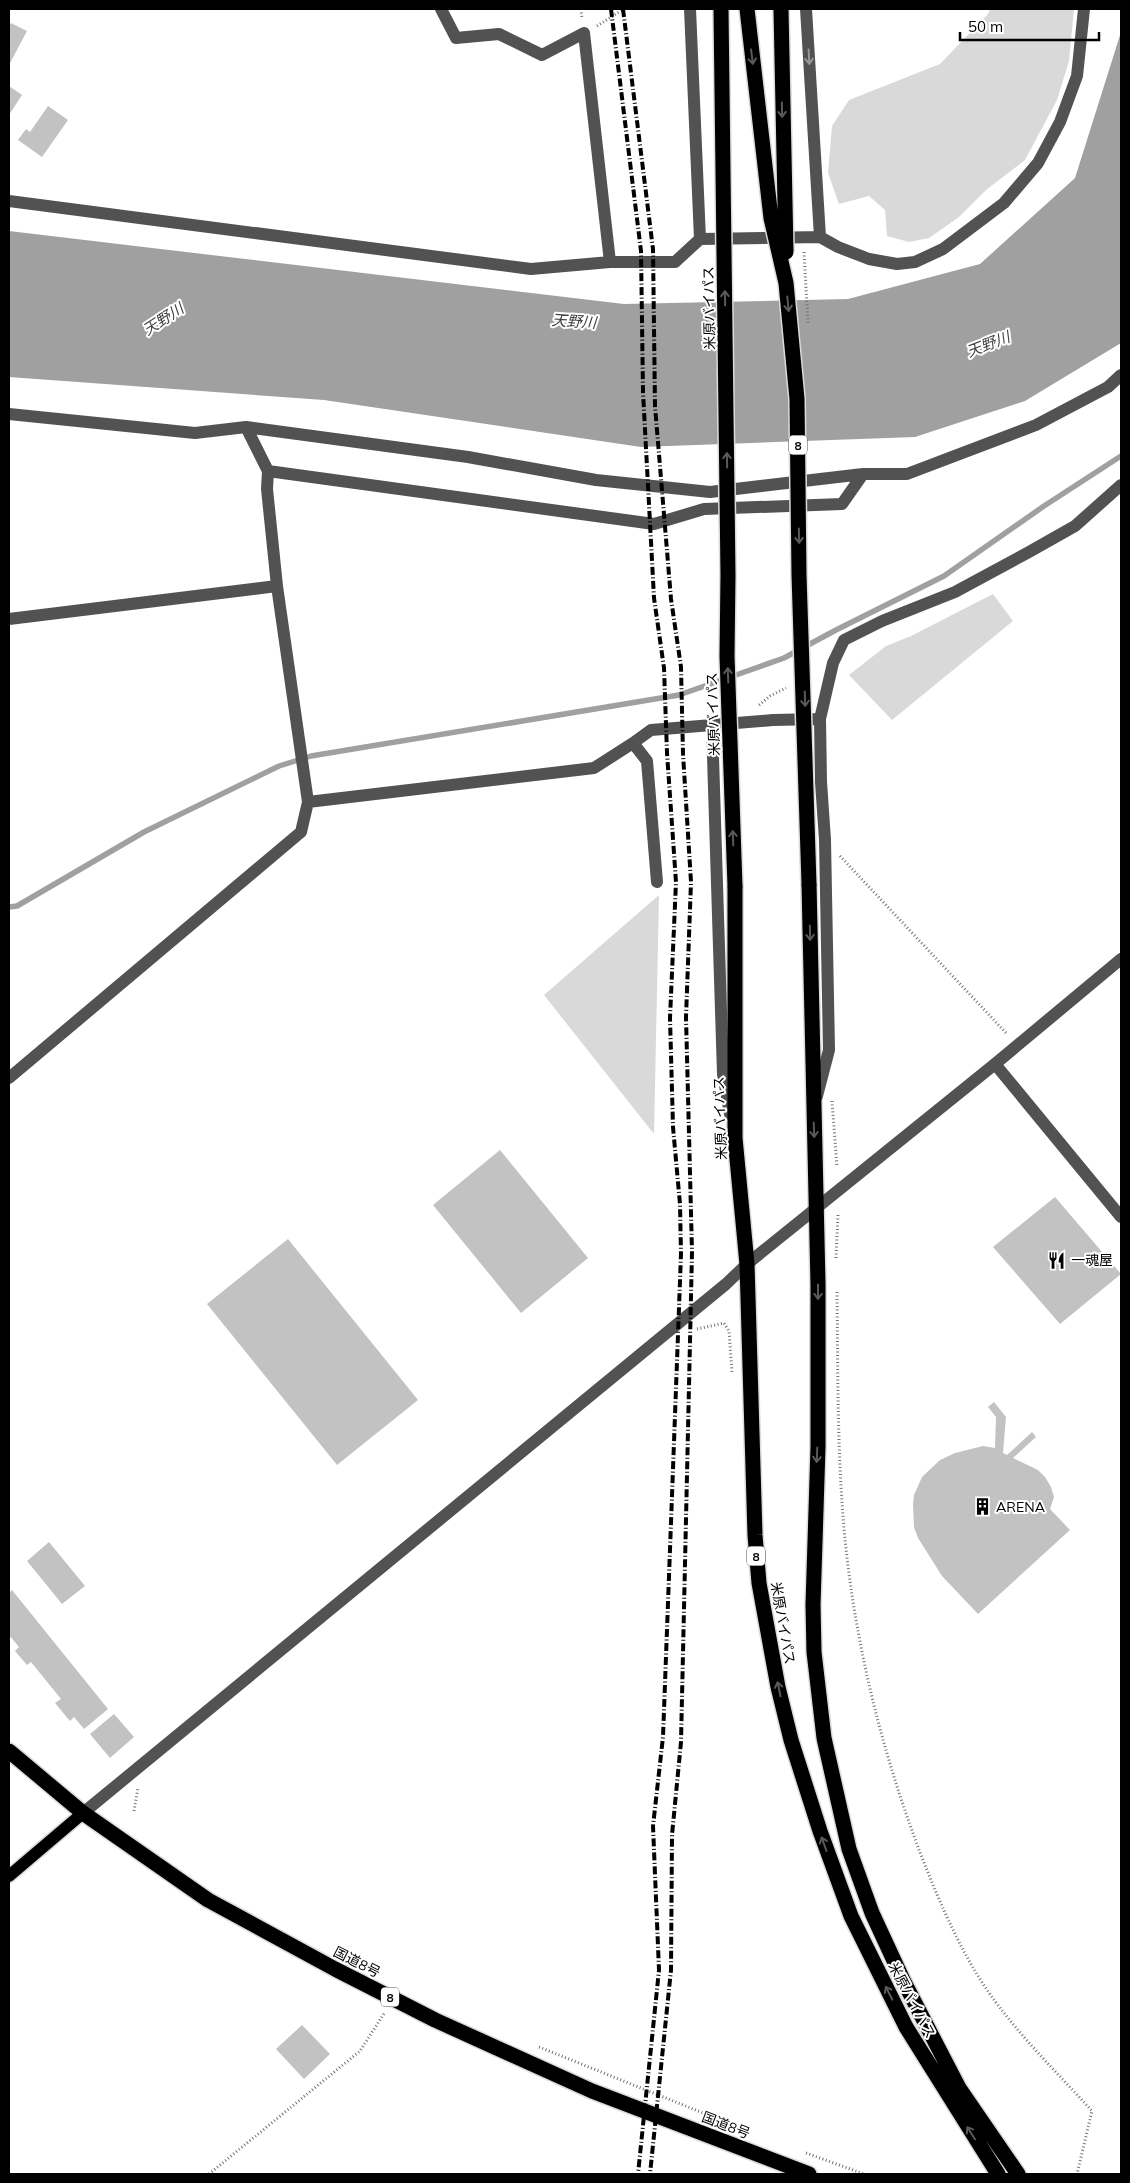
<svg xmlns="http://www.w3.org/2000/svg" width="1130" height="2183" font-family="Mulish,'Noto Sans JP',sans-serif">
  <style>
    .green { fill: #d9d9d9 }
    .water { fill: #a0a0a0 }
    .lines { fill: none; stroke-linecap: round; stroke-linejoin: round }
    .stream { stroke: #a0a0a0; stroke-width: 5.5 }
    .building { fill: #c2c2c2 }
    .major-casing { stroke: #dbdbdb; stroke-width: 15 }
    .highway-casing { stroke: #dbdbdb; stroke-width: 18 }
    .path { stroke: #747474; stroke-width: 3; stroke-dasharray: 1 2.5; stroke-linecap: butt }
    .minor { stroke: #525252; stroke-width: 12 }
    .major { stroke: #000; stroke-width: 12 }
    .highway { stroke: #000; stroke-width: 15 }
    .rail { stroke: #000; stroke-width: 4; stroke-dasharray: 8 2.5 1 2.5; stroke-linecap: butt }
    .highway-bridge-casing { stroke: #dbdbdb; stroke-width: 18; stroke-linecap: butt }
    .path-bridge { stroke: #747474; stroke-width: 3; stroke-dasharray: 1 2.5; stroke-linecap: butt }
    .highway-bridge { stroke: #000; stroke-width: 15 }
    .oneway { stroke: #595959 }
    .oneway2 { stroke: #979797 }
    .labels { text-anchor: middle; dominant-baseline: central; stroke-width: 4; stroke-linejoin: round; paint-order: stroke }
    .shield { fill: #fff; stroke: #4c4c4c; stroke-width: 1 }
    .shield-label { font-size: 12px; font-weight: bold; fill: #000 }
    .street-label { font-size: 14px; fill: #000; stroke: #fff }
    .poi-label { font-size: 14px; fill: #000; stroke: #fff; text-anchor: start }
    .water-label { font-size: 15px; font-style: italic; fill: #414141; stroke: #fff }
  </style>
  <rect width="100%" height="100%" fill="#fff"/>
  <path class="green" d="M990 9H1074L1069 61 1057 100 1025 160 986 190 959 217 929 238 909 242 887 236 885 210 869 196 839 204 828 173 832 126 849 100 940 64 988 14Z
    M993 594 1013 621 892 720 849 675 886 646 911 636Z
    M659 895 654 1134 544 995Z"/>
  <path class="water" d="M1121 32V343L1025 401 915 437 641 447 324 400 9 377V231L624 304 848 299 980 264 1075 178Z"/>
  <g class="lines">
    <path class="stream" d="M9 907 17 906 144 832 279 766 311 756 679 695 784 658 836 630 944 576 1044 506 1121 456"/>
  </g>
  <path class="building" d="M11 23 27 31 9 65V26Z
    M9 86 22 95 9 115Z
    M48 106 68 120 42 157 18 140 26 129 30 132Z
    M500 1150 588 1258 521 1313 433 1205Z
    M1055 1197 1121 1274 1060 1324 993 1247Z
    M288 1239 418 1400 337 1465 207 1304Z
    M994 1402 1006 1417 1003 1453 1007 1455 1032 1432 1036 1437 1013 1458 1038 1470 1045 1477 1051 1487 1054 1497 1050 1509 1070 1530 978 1614 942 1576 918 1538 914 1527 913 1504 914 1495 922 1477 940 1460 955 1453 983 1446 995 1448 996 1417 988 1407Z
    M49 1542 85 1586 62 1604 27 1561Z
    M12 1590 108 1709 84 1729 74 1717 70 1721 55 1703 61 1699 31 1662 27 1665 15 1651 19 1647 9 1635V1593Z
    M114 1714 134 1737 110 1758 90 1734Z
    M302 2025 330 2054 304 2079 276 2049Z"/>
  <g class="lines">
    <defs>
      <path id="major" d="M9 1876 83 1813"/>
      <path id="highway" d="M809 884 818 1284V1447L813 1605 814 1652 824 1738 849 1849 872 1913 903 1980 959 2088 1018 2174
        M735 886V1138L747 1264 755 1535 759 1583 778 1687 791 1740 820 1831 851 1916 906 2027 998 2174
        M9 1751 83 1813 208 1900 335 1969 435 2020 592 2091 809 2174"/>
    </defs>
    <use href="#major" class="major-casing"/>
    <use href="#highway" class="highway-casing"/>
    <path class="path" d="M581 9 582 19
      M597 26 624 9
      M759 705 770 696 786 688
      M840 856 1007 1034
      M832 1101 837 1167
      M836 1258 838 1215
      M837 1292C838 1381 837 1470 847 1558 859 1658 883 1753 918 1847 935 1891 953 1935 978 1976 1009 2026 1053 2068 1092 2111L1077 2174
      M697 1329 724 1323 729 1331 732 1372
      M134 1811 138 1788
      M539 2047 718 2119
      M806 2153 864 2174
      M209 2174 360 2051 385 2012"/>
    <path class="minor" d="M441 9 456 38 499 34 542 55 584 33 610 262
      M690 9 700 239
      M806 9 820 237
      M9 201 531 269 610 262H675L700 239 820 237 838 247 869 259 897 264 915 262 943 249 1004 203 1038 163 1060 122 1077 76 1084 9
      M9 414 195 433 246 427 468 457 596 480 710 492 863 474H907L1036 425 1108 387 1121 375
      M268 471 654 524 704 509 842 504 863 474
      M9 619 277 586
      M712 725 723 1074 730 1114
      M308 802 594 768 633 743
      M657 882 647 761 633 743 651 730 773 720 820 719 833 663 844 640 882 621 955 592 1029 552 1075 526 1121 485
      M995 1064 1121 1217
      M9 1078 301 832 308 802 277 586 267 489 268 471 246 427
      M817 1096 829 1050 825 840 821 782 820 719
      M83 1813 726 1284 747 1264 995 1064 1121 959"/>
    <use href="#major" class="major"/>
    <use href="#highway" class="highway"/>
    <path class="rail" d="M611 9 641 251 643 392 654 598 664 668 667 753 676 882 670 1018 673 1127 680 1204 681 1254 663 1737 653 1826 659 1970 638 2174
      M623 9 653 249 655 406 671 599 681 667 683 754 691 882 686 1017 692 1252 681 1742 672 1835 671 1970 650 2174"/>
    <defs>
      <path id="highway-bridge" d="M721 9 728 575 727 656 735 886
        M747 9 771 218 786 283 797 399 799 575 809 884
        M781 9 786 252"/>
    </defs>
    <use href="#highway-bridge" class="highway-bridge-casing"/>
    <path class="path-bridge" d="M804 252 808 323"/>
    <use href="#highway-bridge" class="highway-bridge"/>
  </g>
  <defs><path id="oneway-shaft" d="M-6 0H5M1.5-3L5.5 0L1.5 3" fill="none" stroke-width="1.6" stroke-linecap="round" stroke-linejoin="round" transform="scale(1.25)"/></defs>
  <g class="oneway">
    <use href="#oneway-shaft" transform="translate(752 57) rotate(83)"/>
    <use href="#oneway-shaft" transform="translate(782 110) rotate(89)"/>
    <use href="#oneway-shaft" transform="translate(725 298) rotate(-91)"/>
    <use href="#oneway-shaft" transform="translate(788 304) rotate(85)"/>
    <use href="#oneway-shaft" transform="translate(727 460) rotate(-91)"/>
    <use href="#oneway-shaft" transform="translate(799 536) rotate(89)"/>
    <use href="#oneway-shaft" transform="translate(728 675) rotate(-92)"/>
    <use href="#oneway-shaft" transform="translate(805 699) rotate(88)"/>
    <use href="#oneway-shaft" transform="translate(733 838) rotate(-92)"/>
    <use href="#oneway-shaft" transform="translate(810 933) rotate(89)"/>
    <use href="#oneway-shaft" transform="translate(814 1130) rotate(88)"/>
    <use href="#oneway-shaft" transform="translate(818 1292) rotate(90)"/>
    <use href="#oneway-shaft" transform="translate(817 1455) rotate(92)"/>
    <use href="#oneway-shaft" transform="translate(779 1689) rotate(-102)"/>
    <use href="#oneway-shaft" transform="translate(824 1844) rotate(-110)"/>
    <use href="#oneway-shaft" transform="translate(889 1993) rotate(-117)"/>
    <use href="#oneway-shaft" transform="translate(971 2133) rotate(-123)"/>
  </g>
  <use class="oneway2" href="#oneway-shaft" transform="translate(809 57) rotate(87)"/>
  <defs>
    <symbol id="restaurant-bare" viewBox="-9 -9 18 18"><path d="M-5-6h1v4h1v-4h1v4h1v-4h1v5L-1.5 .5V6h-2V.5L-5-1ZM5-6V6H3V1.5H1.5Q1.5-4 5-6Z" fill="#000" stroke="#fff" stroke-width="2.5" paint-order="stroke"/></symbol>
    <symbol id="building-bare" viewBox="-9 -9 18 18"><path d="M-4-6H4V6H1V3H-1V6H-4ZM-2.5-4.3h1.7v1.8h-1.7ZM.8-4.3h1.7v1.8H.8ZM-2.5-1h1.7V.8h-1.7ZM.8-1h1.7V.8H.8Z" fill="#000" stroke="#fff" stroke-width="2.5" paint-order="stroke"/></symbol>
  </defs>
  <g fill-rule="evenodd">
    <use href="#restaurant-bare" x="1044" y="1248" width="25" height="25"/>
    <use href="#building-bare" x="970" y="1494" width="25" height="25"/>
  </g>
  <g class="labels">
    <g class="shield">
      <rect x="789" y="435.5" width="18" height="19" rx="4"/>
      <rect x="747" y="1546.5" width="18" height="19" rx="4"/>
      <rect x="381" y="1987.5" width="18" height="19" rx="4"/>
    </g>
    <g class="shield-label">
      <text x="798" y="445">8</text>
      <text x="756" y="1556">8</text>
      <text x="390" y="1997">8</text>
    </g>
    <g class="street-label">
      <text transform="translate(709 308) rotate(-91)">米原バイパス</text>
      <text transform="translate(713 714) rotate(-92)">米原バイパス</text>
      <text transform="translate(720 1118) rotate(-92)">米原バイパス</text>
      <text transform="translate(783 1623) rotate(80)">米原バイパス</text>
      <text transform="translate(357 1962) rotate(27)">国道8号</text>
      <text transform="translate(912 2000) rotate(62)">米原バイパス</text>
      <text transform="translate(726 2125) rotate(21)">国道8号</text>
    </g>
    <g class="poi-label">
      <text x="1071" y="1260">一魂屋</text>
      <text x="996" y="1507">ARENA</text>
    </g>
    <g class="water-label">
      <text transform="translate(163 319) rotate(-33)">天野川</text>
      <text transform="translate(574 321) rotate(4)">天野川</text>
      <text transform="translate(988 344) rotate(-21)">天野川</text>
    </g>
  </g>
  <rect width="1130" height="2183" fill="none" stroke="#000000" stroke-width="20"/>
  <path d="M960 32v8h139v-8" fill="none" stroke="#000000" stroke-width="2.5"/>
  <text x="968" y="32" font-size="15" fill="#000000" stroke="#ffffff" stroke-width="4" paint-order="stroke">50 m</text>
</svg>
